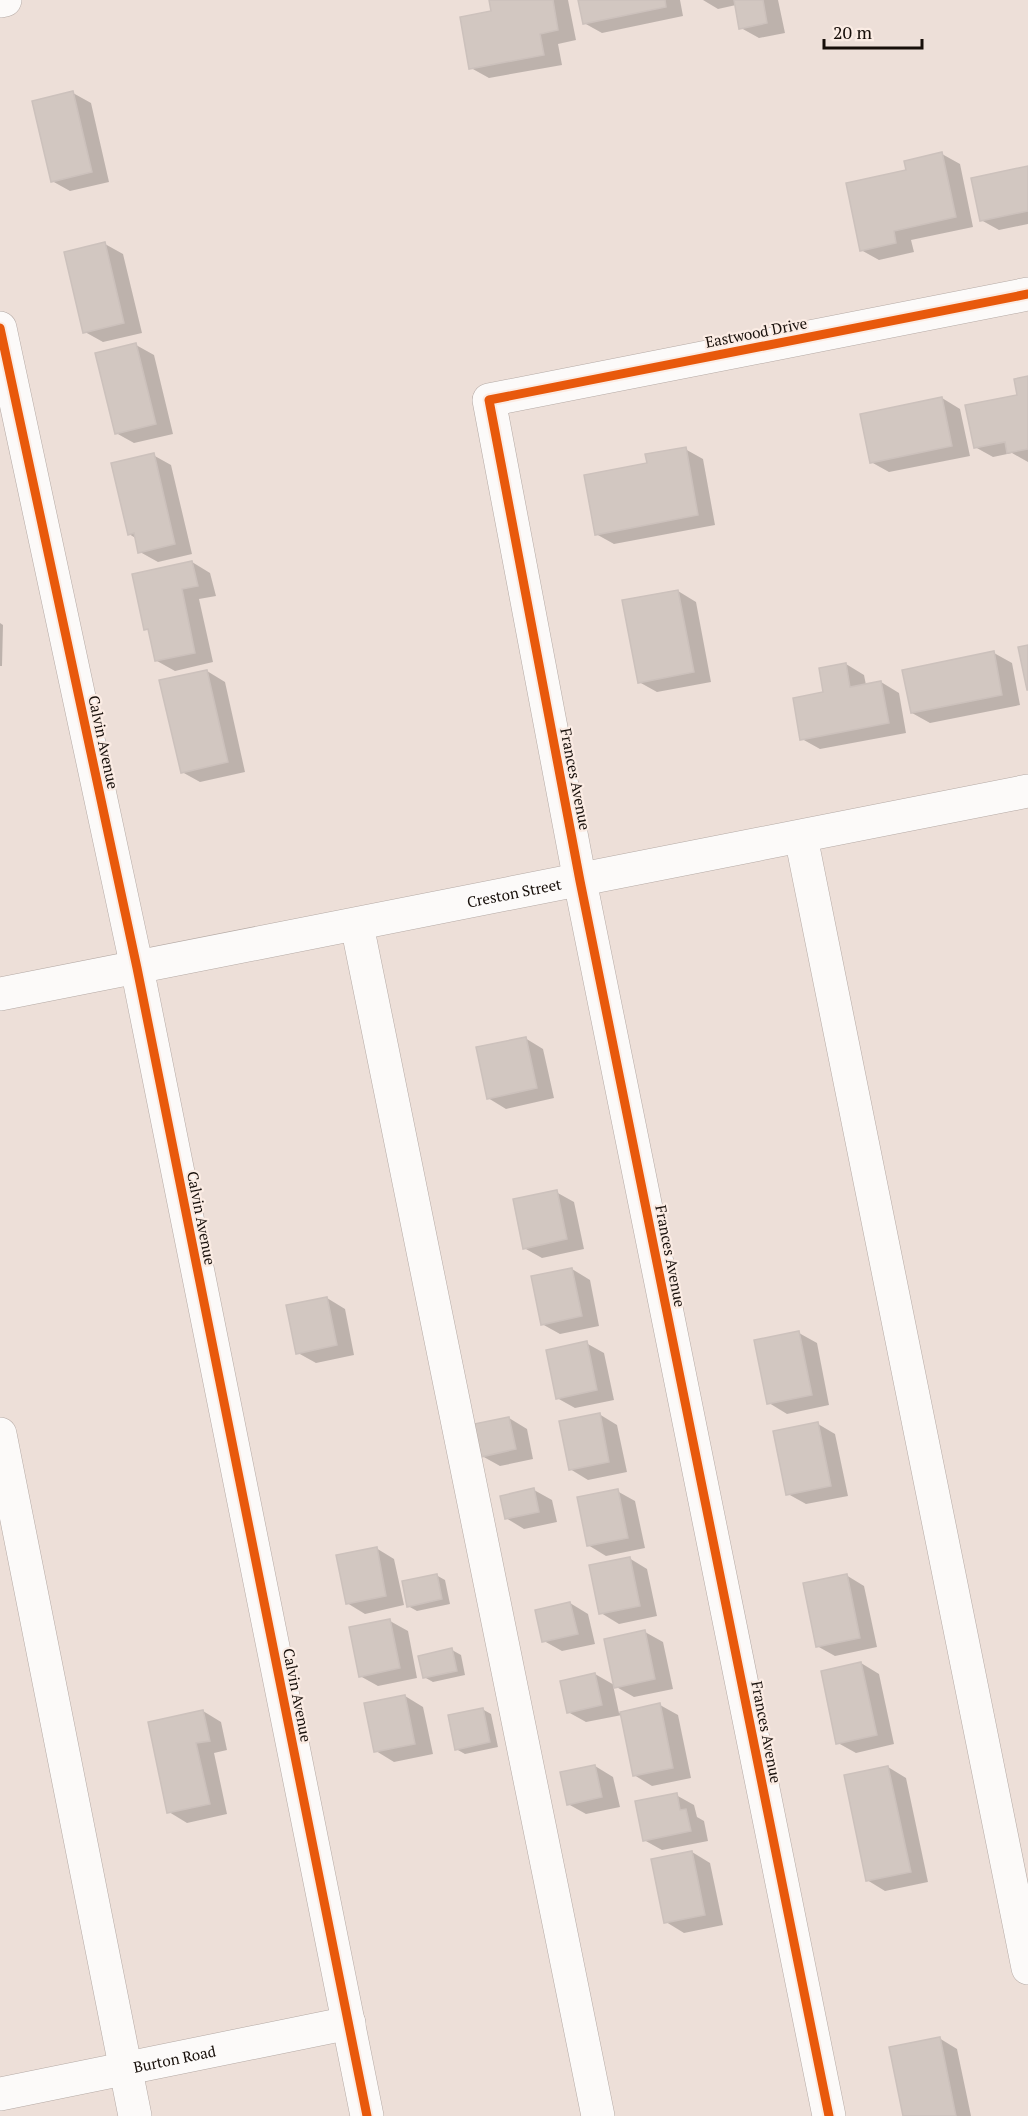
<svg xmlns="http://www.w3.org/2000/svg" width="1028" height="2116" font-family="'PT Serif',serif">
  <style>
    .shadow { fill: #0003 }
    .building { fill: #d2c7c1; stroke: #ccc1bc; stroke-width: 1.5 }
    .lines { fill: none; stroke-linecap: round; stroke-linejoin: round }
    .minor-casing { stroke: #b4a9a4; stroke-width: 34 }
    .minor { stroke: #fcfaf9; stroke-width: 33 }
    .cycleway-casing { stroke: #fbece4; stroke-width: 13 }
    .cycleway { stroke: #e8590c; stroke-width: 9 }
    .labels { text-anchor: middle; dominant-baseline: central; stroke-width: 4.5; stroke-linejoin: round; paint-order: stroke }
    .street-label { font-size: 15px; fill: #160e09; stroke: #fbece4 }
  </style>
  <rect width="100%" height="100%" fill="#eddfd8"/>
  <path class="shadow" d="M491 0H568L576 40 558 44 562 65 489 78 471 68 493 12Z
    M580 0H680L683 16 602 33 584 23Z
    M703 0H778L785 33 759 38 741 28 736 5 718 9Z
    M73 93 91 103 109 182 70 191 52 181Z
    M942 154 960 164 973 227 911 240 914 252 879 260 861 250 908 171Z
    M1028 167V224L999 230 981 220Z
    M105 244 123 254 142 333 103 342 85 332Z
    M136 345 154 355 173 434 134 443 116 433Z
    M1028 378V462L1012 453 993 457 975 447 1018 396Z
    M942 398 960 409 970 456 889 472 871 462Z
    M685 449 703 459 715 525 614 544 596 534 649 464Z
    M153 455 171 465 192 554 158 562 140 552 137 539 129 534Z
    M192 562 210 573 216 596 199 599 213 662 175 671 157 661 150 631 145 629Z
    M678 591 696 602 711 682 657 692 639 682Z
    M0 623 3 625 2 666H0Z
    M994 653 1012 663 1020 705 930 723 912 713Z
    M846 664 864 675 866 685 881 682 899 693 906 733 820 749 802 739Z
    M207 671 225 682 245 772 200 782 182 772Z
    M525 1038 543 1049 554 1098 506 1109 488 1098Z
    M556 1192 574 1202 584 1249 542 1258 524 1248Z
    M572 1269 590 1280 599 1326 560 1334 542 1324Z
    M327 1298 345 1309 354 1355 316 1363 298 1353Z
    M799 1333 817 1343 829 1405 787 1414 769 1403Z
    M586 1343 604 1353 614 1400 575 1408 557 1398Z
    M599 1414 617 1425 627 1472 588 1480 570 1469Z
    M509 1418 527 1429 533 1459 500 1466 482 1456Z
    M818 1424 835 1434 848 1496 806 1504 788 1494Z
    M534 1490 552 1500 557 1522 524 1529 506 1518Z
    M617 1491 635 1501 645 1548 606 1556 588 1545Z
    M376 1548 394 1559 404 1605 365 1614 347 1603Z
    M629 1558 647 1569 657 1616 619 1624 601 1613Z
    M436 1575 445 1580 450 1604 417 1611 408 1606Z
    M846 1575 864 1586 877 1647 835 1656 817 1646Z
    M570 1603 588 1614 595 1644 562 1651 544 1641Z
    M390 1621 408 1631 417 1678 378 1686 360 1676Z
    M645 1632 663 1642 673 1689 634 1697 613 1685 619 1713 660 1705 678 1715 691 1778 652 1786 634 1775 622 1715 586 1722 568 1712 595 1674 616 1686Z
    M452 1650 461 1655 465 1675 433 1682 424 1677Z
    M861 1663 879 1674 894 1744 856 1753 838 1743Z
    M405 1696 423 1707 433 1754 394 1762 376 1751Z
    M482 1709 491 1714 498 1747 465 1754 456 1749Z
    M203 1711 221 1722 227 1750 214 1753 227 1814 187 1823 169 1812Z
    M595 1766 613 1777 620 1807 586 1814 568 1804Z
    M888 1767 906 1778 928 1882 885 1891 867 1880Z
    M676 1795 694 1805 697 1817 704 1821 708 1841 662 1850 644 1840Z
    M692 1852 710 1863 723 1925 684 1933 666 1922Z
    M939 2038 957 2049 971 2116H905Z"/>
  <path class="building" d="M489 0H553L558 30 540 34 544 55 469 69 460 17 491 11Z
    M578 0H665L666 7 583 24Z
    M734 0H763L767 23 739 29Z
    M73 91 92 172 51 182 32 101Z
    M942 152 956 217 894 231 896 243 860 251 846 183 906 170 904 161Z
    M1028 166V211L980 221 971 178Z
    M105 242 124 323 83 333 64 252Z
    M136 343 156 424 115 434 95 353Z
    M1028 376V449L1007 453 1005 442 974 448 965 405 1017 395 1014 379Z
    M942 397 952 446 870 463 860 414Z
    M686 447 698 515 595 535 584 475 647 463 645 454Z
    M154 453 175 544 138 553 134 533 128 535 111 463Z
    M192 561 198 586 182 589 195 653 155 661 148 629 144 630 132 574Z
    M678 590 694 672 638 683 622 600Z
    M1028 645V690H1027L1018 647Z
    M994 651 1002 695 911 713 902 670Z
    M846 663 850 687 881 681 889 723 800 740 793 698 823 692 819 668Z
    M207 670 228 762 181 773 159 680Z
    M526 1037 537 1088 487 1099 476 1047Z
    M557 1190 567 1239 523 1249 513 1199Z
    M572 1268 582 1316 541 1325 531 1276Z
    M327 1297 337 1345 296 1354 286 1305Z
    M799 1331 812 1395 767 1404 754 1340Z
    M587 1341 597 1390 556 1399 546 1350Z
    M600 1413 609 1462 569 1470 559 1421Z
    M509 1417 516 1449 481 1457 474 1424Z
    M818 1422 831 1486 786 1495 773 1431Z
    M534 1488 539 1512 505 1519 500 1496Z
    M618 1489 628 1538 587 1546 577 1497Z
    M377 1547 386 1596 346 1604 336 1555Z
    M630 1557 640 1606 599 1614 589 1565Z
    M437 1574 442 1599 407 1607 402 1581Z
    M847 1574 860 1638 816 1647 803 1583Z
    M570 1602 578 1634 542 1642 535 1610Z
    M390 1619 400 1668 359 1677 349 1627Z
    M645 1630 655 1679 614 1688 604 1639Z
    M452 1648 457 1671 423 1678 418 1656Z
    M861 1662 877 1735 836 1744 821 1671Z
    M595 1673 602 1705 567 1713 560 1681Z
    M405 1695 415 1744 374 1752 364 1703Z
    M660 1703 673 1768 633 1776 620 1712Z
    M483 1708 490 1742 455 1750 448 1715Z
    M203 1710 210 1741 196 1743 210 1804 167 1813 148 1722Z
    M595 1765 602 1797 567 1805 560 1772Z
    M888 1766 911 1872 866 1881 844 1775Z
    M677 1793 680 1810 686 1809 691 1831 643 1841 635 1801Z
    M692 1851 705 1915 664 1923 651 1859Z
    M940 2037 956 2116H903L889 2047Z"/>
  <g class="lines">
    <defs>
      <g id="minor">
        <path d="M0 1 5 0"/>
        <path d="M0 328 137 968 367 2116"/>
        <path d="M801 837 1028 1968"/>
        <path d="M357 925 598 2116"/>
        <path id="s1" d="M0 994 1028 791"/>
        <path d="M0 1434 135 2116"/>
        <path id="s2" d="M0 2094 349 2023"/>
        <path d="M829 2116 580 881 489 400 1028 294"/>
      </g>
    </defs>
    <use href="#minor" class="minor-casing"/>
    <use href="#minor" class="minor"/>
    <defs>
      <path id="cycleway" d="M0 328 137 968 367 2116
        M829 2116 580 881 489 400 1028 294"/>
    </defs>
    <use href="#cycleway" class="cycleway-casing"/>
    <use href="#cycleway" class="cycleway"/>
  </g>
  <g class="labels">
    <g class="street-label">
      <text transform="translate(756 332) rotate(-11)">Eastwood Drive</text>
      <text transform="translate(104 742) rotate(78)">Calvin Avenue</text>
      <text transform="translate(576 779) rotate(79)">Frances Avenue</text>
      <text stroke="none"><textPath href="#s1" startOffset="524">Creston Street</textPath></text>
      <text transform="translate(202 1218) rotate(79)">Calvin Avenue</text>
      <text transform="translate(671 1256) rotate(79)">Frances Avenue</text>
      <text transform="translate(298 1695) rotate(79)">Calvin Avenue</text>
      <text transform="translate(767 1732) rotate(79)">Frances Avenue</text>
      <text stroke="none"><textPath href="#s2" startOffset="178">Burton Road</textPath></text>
    </g>
  </g>
  <path d="M824 39v9h98v-9" fill="none" stroke="#160e09" stroke-width="3"/>
  <text x="833" y="39" font-size="18" fill="#160e09" stroke="#fbece4" stroke-width="4.5" paint-order="stroke">20 m</text>
</svg>
